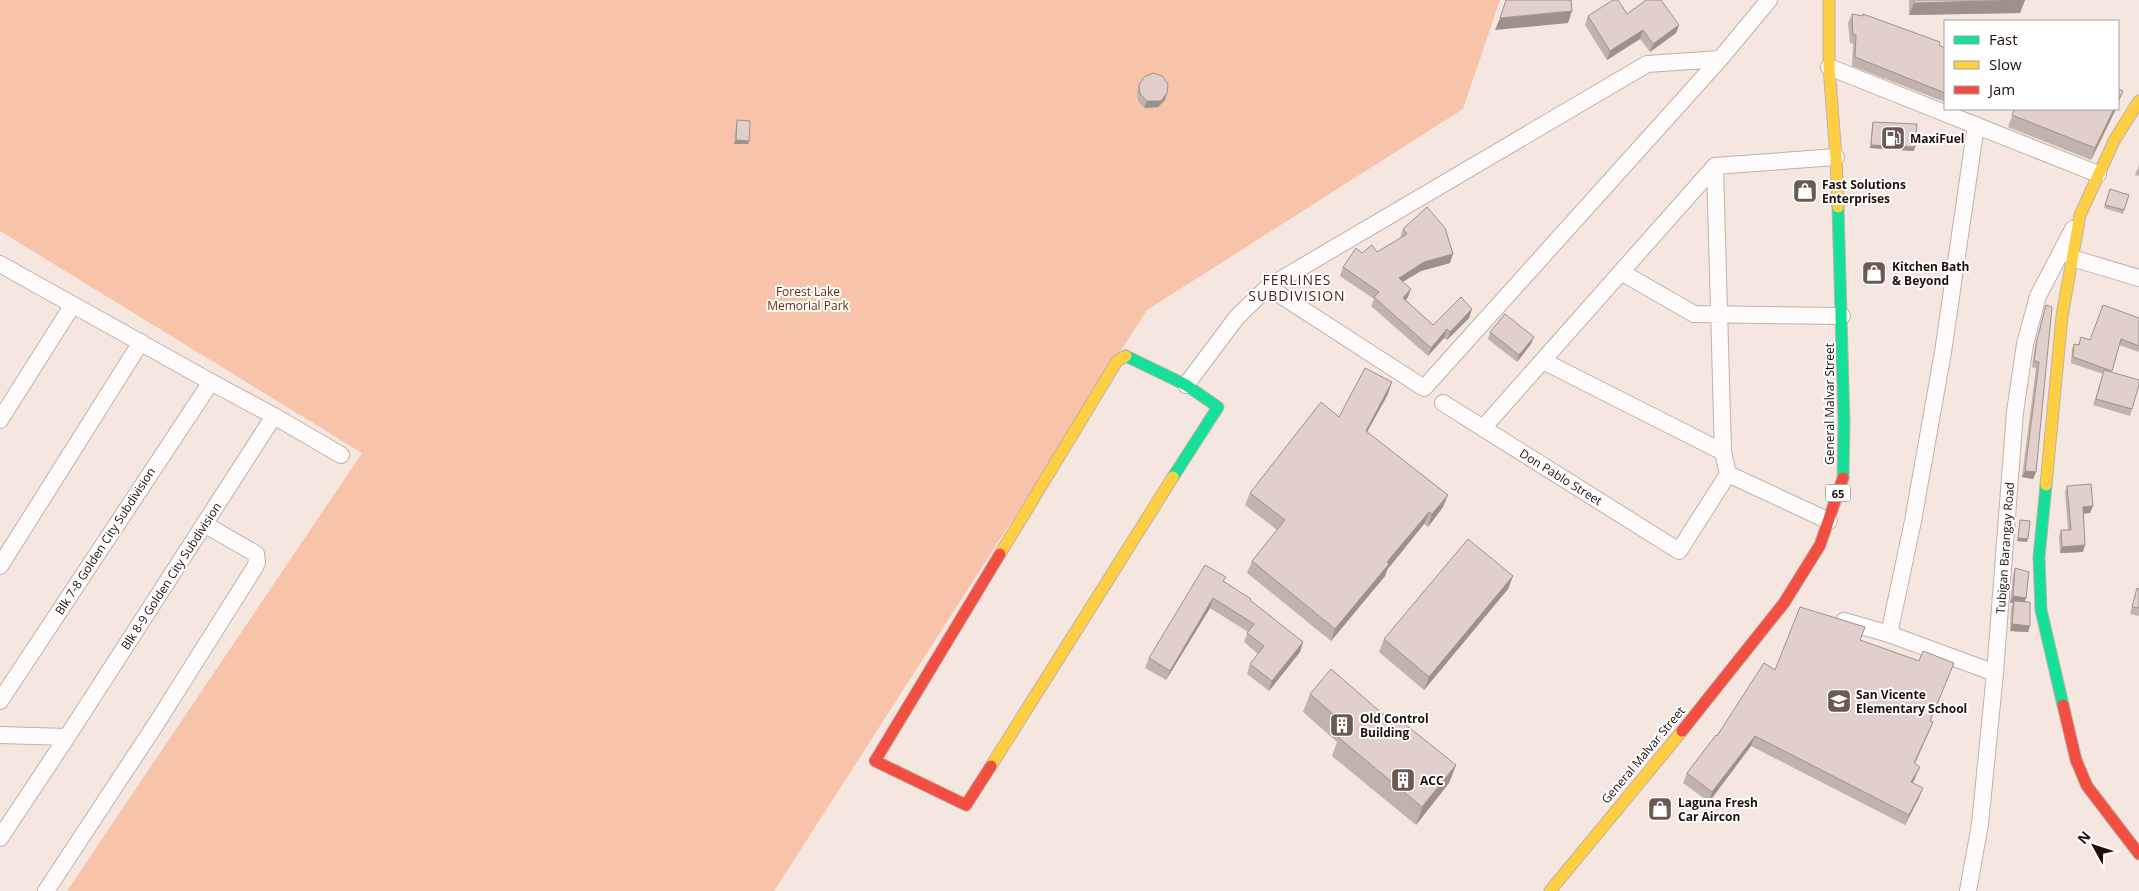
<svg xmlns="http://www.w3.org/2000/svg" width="2139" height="891" font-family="'Open Sans',sans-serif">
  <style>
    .green { fill: #f7c3a9 }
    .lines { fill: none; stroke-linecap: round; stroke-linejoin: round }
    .street-casing { stroke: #c0b1aa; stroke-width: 18 }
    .fast-casing { stroke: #c0b1aa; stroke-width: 13 }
    .slow-casing { stroke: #c0b1aa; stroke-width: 13 }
    .jam-casing { stroke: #c0b1aa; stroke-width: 13 }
    .street { stroke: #fefbfa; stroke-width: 16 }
    .fast { stroke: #16e098; stroke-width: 11 }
    .slow { stroke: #ffcf43; stroke-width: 11 }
    .jam { stroke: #f24e42; stroke-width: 11 }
    .wall { fill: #c1b2ae }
    .shaded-wall { fill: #9d918d }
    .building { fill: #e0cfca; stroke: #9d918d }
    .labels { text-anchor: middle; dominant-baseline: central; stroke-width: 4; stroke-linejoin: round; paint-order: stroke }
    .shield { fill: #fff; stroke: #625751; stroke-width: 1 }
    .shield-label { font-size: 11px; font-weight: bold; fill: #1f0f07 }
    .poi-label { font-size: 12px; font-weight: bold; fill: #1f0f07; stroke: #fff; text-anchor: start }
    .park-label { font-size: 12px; fill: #662e0c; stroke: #fff }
    .street-label { font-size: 12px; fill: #1f0f07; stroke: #fff }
    .neighbourhood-label { font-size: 14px; letter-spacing: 1px; fill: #482512; stroke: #fff }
  </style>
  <rect width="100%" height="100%" fill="#f5e6df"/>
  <path class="green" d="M0 0H1500L1463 109 1147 310 774 891H67L362 453 0 231Z"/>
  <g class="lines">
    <defs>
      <path id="street" d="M1829 67 2098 174
        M2072 258 2139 278
        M0 264 211 382 274 416 341 455
        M1621 272 1694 314 1842 316
        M1268 287 1424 388 1720 59 1769 0
        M1543 361 1723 452
        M1186 385 1237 317 1268 287 1647 64 1720 59
        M1443 403 1679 551 1728 474 1723 452 1715 166
        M0 420 72 306
        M1483 428 1715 166 1836 157
        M1728 474 1829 521
        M0 566 141 342
        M1844 621 1889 634 1995 673
        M1889 634 1913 521 1943 352 1976 125
        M0 701 211 382
        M0 735 67 737
        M0 838 67 737 274 416
        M46 891 156 724 255 567 257 562 256 554 204 524
        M1968 891 1980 824 1995 673 2015 412 2025 344 2038 296 2073 229"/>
      <path id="fast" d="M1838 207 1844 422 1843 478
        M1126 356 1186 385 1218 407 1173 477
        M2046 485 2039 557 2041 610 2063 705"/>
      <path id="slow" d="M1829 0V67L1836 157 1838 207
        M2046 485 2062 316 2080 215 2115 139 2139 101
        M1000 554 1117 361 1126 356
        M991 766 1173 477
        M1550 891 1682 731"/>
      <path id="jam" d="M2063 705 2076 760 2087 786 2139 854
        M1682 731 1784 603 1820 545 1843 478
        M991 766 966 805 875 761 1000 554"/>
    </defs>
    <use href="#street" class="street-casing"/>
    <use href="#fast" class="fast-casing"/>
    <use href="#slow" class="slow-casing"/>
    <use href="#jam" class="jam-casing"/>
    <use href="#street" class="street"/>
    <use href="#fast" class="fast"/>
    <use href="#slow" class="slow"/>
    <use href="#jam" class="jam"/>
  </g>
  <path class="wall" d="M1909 0H2025L2020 13 1909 15Z
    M1627 14 1679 25 1676 33 1650 52 1640 39 1607 60 1585 25 1588 16Z
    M1852 14 1863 16V14L1945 48V102L1852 66 1853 44 1850 43 1848 23Z
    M1139 85 1167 93 1165 100 1158 107 1144 108 1138 101 1137 92Z
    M2015 109H2116L2091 160 2008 127Z
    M737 120 749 141 748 144H734L736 124Z
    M1873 122 1914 151 1870 148 1872 125Z
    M2139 165V176L2135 175Z
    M2110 189 2129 195 2123 214 2104 208Z
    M1403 229 1450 263 1421 271 1403 281 1408 297 1406 300 1433 325 1472 309 1469 318 1447 340 1444 338 1428 356 1371 306 1374 299 1340 276 1343 267 1362 253 1377 252 1400 238Z
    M2046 305 2036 472 2033 479 2022 477 2036 368 2032 367 2035 346Z
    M2139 318V352L2119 345 2111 372 2132 409 2130 416 2093 405 2103 374 2071 363 2072 349 2074 344 2078 345 2081 337 2090 340Z
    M1490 332 1531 344 1517 362 1488 339Z
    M1388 394 1367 432 1443 507 1428 527 1424 524 1387 570 1385 576 1331 641 1247 573 1252 561 1277 530 1245 505 1250 493 1339 417Z
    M2067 486 2093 506 2090 513H2084L2083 552 2060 553 2059 537 2061 530H2068L2065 492Z
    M2015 568 2025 601 2030 626 2028 632 2010 631 2011 607 2013 603H2010L2013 575Z
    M1513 576 1508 589 1424 690 1379 652 1384 639Z
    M1224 582 1250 601 1303 642 1300 652 1269 691 1247 674 1250 664 1258 654 1244 642 1248 632 1210 608 1166 680 1145 668 1149 658Z
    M2137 588 2139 589V616L2130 614Z
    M1860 640 1931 721 1933 722 1929 732 1915 764 1916 776 1913 783 1919 798 1905 825 1751 746 1709 802 1683 783 1687 773 1717 736 1775 670Z
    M1310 694 1456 765 1449 783 1416 825 1332 756 1337 742 1303 712Z"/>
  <path class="shaded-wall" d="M2025 0 2020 13 1909 15 1914 3Z
    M1572 11 1568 23 1495 30 1500 18Z
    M1679 25 1676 33 1650 52 1653 44Z
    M1643 30 1640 39 1607 60 1610 51Z
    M1167 93 1165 100 1158 107 1144 108 1147 101Z
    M2114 109H2116L2091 160 2095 148Z
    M736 140 749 141 748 144H734Z
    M1871 145 1915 147 1914 151 1870 148Z
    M1453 254 1450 263 1421 271 1396 286 1399 278 1424 262Z
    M1411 289 1408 297 1400 306 1403 298Z
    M1472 309 1469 318 1447 340 1450 332Z
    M1447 329 1444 338 1428 356 1431 348Z
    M1534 337 1531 344 1517 362 1519 355Z
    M1392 382 1388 394 1361 443 1366 431Z
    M2025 471 2036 472 2033 479 2022 477Z
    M1448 495 1443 507 1428 527 1432 514Z
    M2093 506 2090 513 2081 514 2083 507Z
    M1429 512 1424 524 1387 570 1385 576 1331 641 1335 629 1387 562Z
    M2018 538 2028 539 2027 542 2017 541Z
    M2085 545 2083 552 2060 553 2062 547Z
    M1513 576 1508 589 1424 690 1429 677Z
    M2013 596 2026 598 2024 604 2014 601 2013 603H2010Z
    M1213 598 1210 608 1166 680 1170 671Z
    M2012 624 2030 626 2028 632 2010 631Z
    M1303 642 1300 652 1269 691 1272 681Z
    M1933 722 1929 732 1910 773 1914 763Z
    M1755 736 1751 746 1709 802 1712 792Z
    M1456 765 1449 783 1416 825 1422 807Z
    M1920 767 1916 776 1908 792 1911 782Z
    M1923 788 1919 798 1905 825 1909 815Z"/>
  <path class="building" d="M1506 0H1571L1572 11 1500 18Z
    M1613 0H1618L1627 14 1646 0H1661L1679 25 1653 44 1643 30 1610 51 1588 16Z
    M1914 0H2025L1914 3Z
    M1852 14 1863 16V14L1940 42 1939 45 1945 48V93L1855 57 1856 35H1853Z
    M1153 73 1162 76 1168 84 1167 93 1161 101H1147L1140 94 1139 85 1144 77Z
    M2118 89 2123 91 2118 102Z
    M2015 109H2114L2095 148 2012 115Z
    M737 120 750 121 749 141 736 140Z
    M1873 122 1917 124 1915 147 1871 145Z
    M2110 189 2129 195 2124 210 2105 205Z
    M1427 207 1445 228 1453 254 1424 262 1399 278 1411 289 1403 298 1433 325 1461 297 1472 309 1450 332 1447 329 1431 348 1374 297 1379 292 1343 267 1356 248 1362 253 1372 245 1377 252 1407 234 1403 229Z
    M2046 305 2052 307 2036 472 2025 471 2039 362 2034 361 2037 340Z
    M2103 305 2139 318V346L2121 339 2112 371 2073 357 2074 344 2079 345 2081 337 2090 340Z
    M1505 314 1534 337 1519 355 1490 332Z
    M1365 368 1392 382 1366 431 1448 495 1432 514 1429 512 1387 562 1389 564 1335 629 1252 561 1285 520 1250 493 1321 402 1339 417Z
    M2104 370 2139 380V385L2132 409 2096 399Z
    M2091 484 2093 506 2083 507 2085 545 2062 547 2061 530H2071L2067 486Z
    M2020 520 2030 521 2028 539 2018 538Z
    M1468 539 1513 576 1429 677 1384 639Z
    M1205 565 1226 577 1223 581 1251 599 1250 600 1303 642 1272 681 1250 664 1264 646 1247 633 1254 624 1213 598 1170 671 1149 658Z
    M2015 568 2029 572 2026 598 2013 596Z
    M2137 588 2139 589V608L2132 607Z
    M2014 601 2030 602V626L2012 624Z
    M1800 607 1865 627 1860 640 1919 661 1923 651 1954 663 1930 721 1933 722 1914 763 1920 767 1911 782 1923 788 1909 815 1755 736 1712 792 1687 773 1716 735 1717 736 1764 663 1775 670Z
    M1331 669 1392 722 1396 717 1456 765 1422 807 1339 738 1348 727 1310 694Z"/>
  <defs>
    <symbol id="fuel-square" viewBox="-11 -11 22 22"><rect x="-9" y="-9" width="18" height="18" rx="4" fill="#6a5a53" stroke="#fff"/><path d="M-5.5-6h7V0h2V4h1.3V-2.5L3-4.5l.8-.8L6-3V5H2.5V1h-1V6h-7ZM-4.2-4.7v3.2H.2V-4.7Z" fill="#fff"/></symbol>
    <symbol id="shop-square" viewBox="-11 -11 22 22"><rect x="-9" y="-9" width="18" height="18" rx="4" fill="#6a5a53" stroke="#fff"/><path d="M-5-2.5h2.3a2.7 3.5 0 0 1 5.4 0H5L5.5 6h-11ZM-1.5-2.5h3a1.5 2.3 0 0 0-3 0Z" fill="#fff"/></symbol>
    <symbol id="school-square" viewBox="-11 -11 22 22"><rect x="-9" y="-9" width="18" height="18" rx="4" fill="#6a5a53" stroke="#fff"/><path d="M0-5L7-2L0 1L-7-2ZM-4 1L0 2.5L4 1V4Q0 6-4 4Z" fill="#fff"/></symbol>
    <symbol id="building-square" viewBox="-11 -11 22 22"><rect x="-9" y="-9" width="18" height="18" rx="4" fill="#6a5a53" stroke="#fff"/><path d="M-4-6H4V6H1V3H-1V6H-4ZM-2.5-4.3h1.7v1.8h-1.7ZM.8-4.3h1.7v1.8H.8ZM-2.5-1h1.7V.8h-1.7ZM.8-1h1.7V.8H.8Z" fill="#fff"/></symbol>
  </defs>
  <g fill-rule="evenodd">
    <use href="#fuel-square" x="1879" y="124" width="28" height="28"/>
    <use href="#shop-square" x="1791" y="177" width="28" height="28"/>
    <use href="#shop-square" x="1860" y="259" width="28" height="28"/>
    <use href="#school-square" x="1825" y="687" width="28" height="28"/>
    <use href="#building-square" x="1328" y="711" width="28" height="28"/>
    <use href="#building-square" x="1389" y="766" width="28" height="28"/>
    <use href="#shop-square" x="1646" y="795" width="28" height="28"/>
  </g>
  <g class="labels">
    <rect class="shield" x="1825.5" y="484.5" width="25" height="17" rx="4"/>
    <g class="shield-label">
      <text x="1838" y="493">65</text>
    </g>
    <g class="poi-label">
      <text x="1910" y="138">MaxiFuel</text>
      <text x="1822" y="184">Fast Solutions<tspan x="1822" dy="14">Enterprises</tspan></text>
      <text x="1892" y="266">Kitchen Bath<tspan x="1892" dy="14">&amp; Beyond</tspan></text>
      <text x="1856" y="694">San Vicente<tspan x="1856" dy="14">Elementary School</tspan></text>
      <text x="1360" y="718">Old Control<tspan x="1360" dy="14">Building</tspan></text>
      <text x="1420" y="780">ACC</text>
      <text x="1678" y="802">Laguna Fresh<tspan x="1678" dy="14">Car Aircon</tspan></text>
    </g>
    <g class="park-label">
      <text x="808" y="291">Forest Lake<tspan x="808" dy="14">Memorial Park</tspan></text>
    </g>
    <g class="street-label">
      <text transform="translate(1829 404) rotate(-90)">General Malvar Street</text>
      <text transform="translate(1561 477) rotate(32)">Don Pablo Street</text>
      <text transform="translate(105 541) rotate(-57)">Blk 7-8 Golden City Subdivision</text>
      <text transform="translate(2005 548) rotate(-86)">Tubigan Barangay Road</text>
      <text transform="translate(171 576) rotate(-57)">Blk 8-9 Golden City Subdivision</text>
      <text transform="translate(1643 755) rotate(-50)">General Malvar Street</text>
    </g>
    <g class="neighbourhood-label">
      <text x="1297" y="279">FERLINES<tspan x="1297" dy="16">SUBDIVISION</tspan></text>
    </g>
  </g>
  <rect x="1944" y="20" width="175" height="90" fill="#ffffff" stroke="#a59f9c"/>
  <rect x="1954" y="36" width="25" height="8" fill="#16e098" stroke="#a59f9c"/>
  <text x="1989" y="45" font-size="15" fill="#1f0f07">Fast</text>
  <rect x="1954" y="61" width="25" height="8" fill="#ffcf43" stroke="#a59f9c"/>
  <text x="1989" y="70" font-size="15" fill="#1f0f07">Slow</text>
  <rect x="1954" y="86" width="25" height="8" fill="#f24e42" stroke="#a59f9c"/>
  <text x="1989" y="95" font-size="15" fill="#1f0f07">Jam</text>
  <g transform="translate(2094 846) rotate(310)" stroke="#ffffff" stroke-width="4" paint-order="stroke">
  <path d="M0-4L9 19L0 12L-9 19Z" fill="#1f0f07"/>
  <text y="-8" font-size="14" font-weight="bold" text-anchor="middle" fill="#1f0f07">N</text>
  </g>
</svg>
